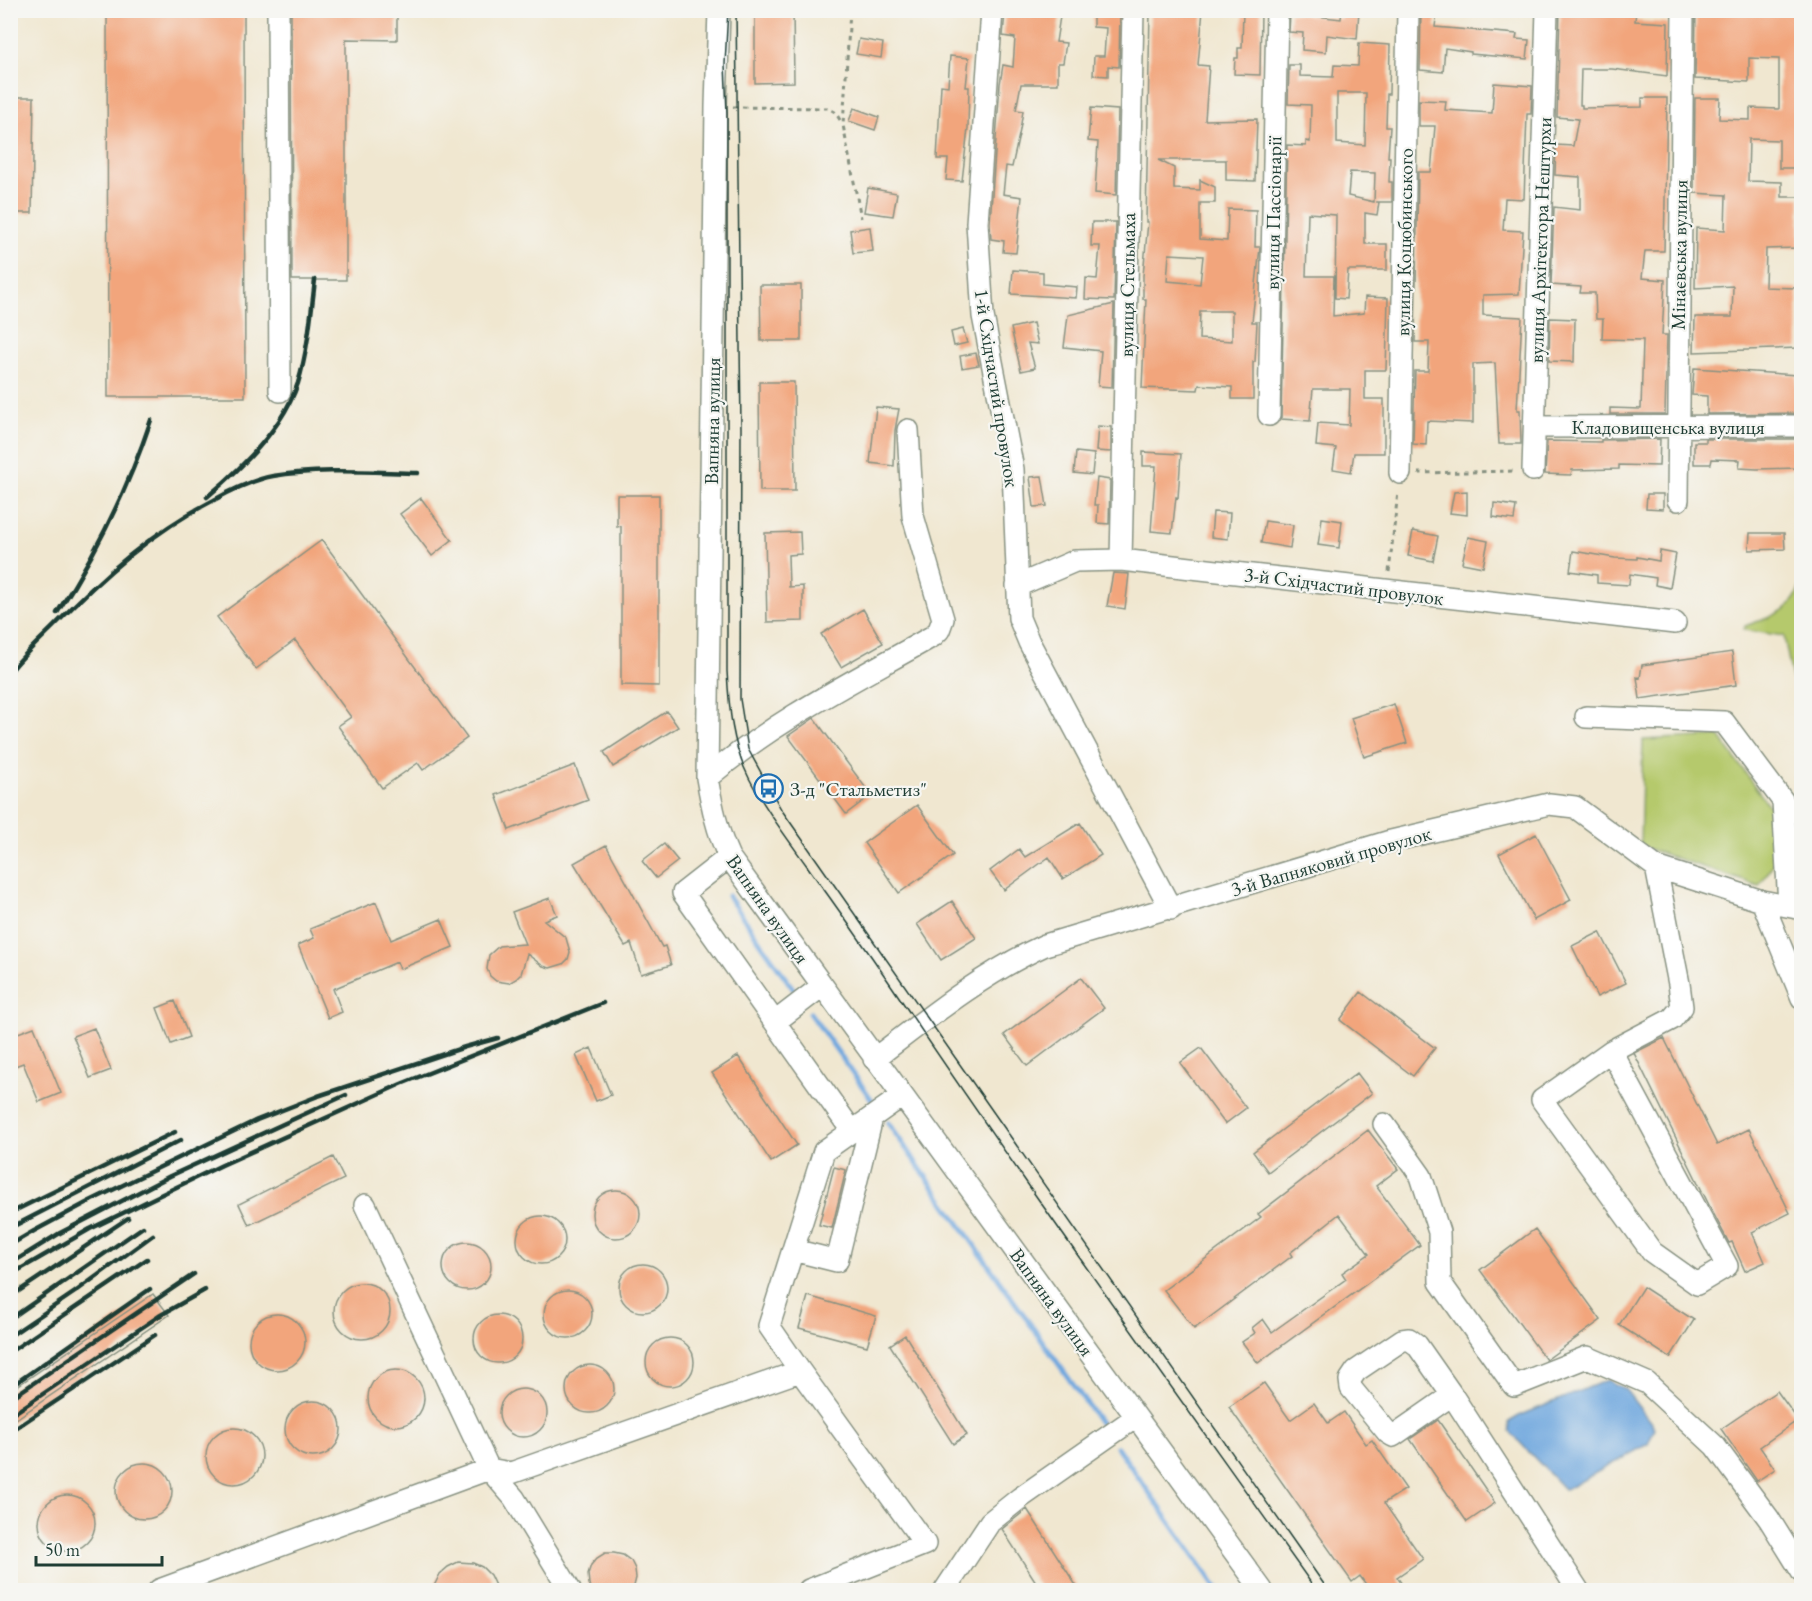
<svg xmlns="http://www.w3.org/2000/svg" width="1812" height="1601" font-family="'EB Garamond',serif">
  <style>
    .green { fill: #b5c96c; stroke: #6a8350; stroke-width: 1.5 }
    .water { fill: #70a7de; stroke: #487289; stroke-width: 1.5 }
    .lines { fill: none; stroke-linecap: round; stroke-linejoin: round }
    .stream { stroke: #70a7de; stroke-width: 5 }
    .building { fill: #f2a57b; fill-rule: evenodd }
    .minor-casing { stroke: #889282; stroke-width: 24 }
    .path { stroke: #889282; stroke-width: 3; stroke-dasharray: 4.5 4.5; stroke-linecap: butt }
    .minor { stroke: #fff; stroke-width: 21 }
    .tram { stroke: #1f3d34; stroke-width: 1.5 }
    .rail { stroke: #1f3d34; stroke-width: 4.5 }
    .labels { text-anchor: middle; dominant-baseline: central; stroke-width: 4.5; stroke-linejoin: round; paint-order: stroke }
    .street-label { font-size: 20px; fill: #1f3d34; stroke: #f6f6f2 }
    .poi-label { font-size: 20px; fill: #1f3d34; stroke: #f6f6f2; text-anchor: start }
  </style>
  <rect width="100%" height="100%" fill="#f6f6f2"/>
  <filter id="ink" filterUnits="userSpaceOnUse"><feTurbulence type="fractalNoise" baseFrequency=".0167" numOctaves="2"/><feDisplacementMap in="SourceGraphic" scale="12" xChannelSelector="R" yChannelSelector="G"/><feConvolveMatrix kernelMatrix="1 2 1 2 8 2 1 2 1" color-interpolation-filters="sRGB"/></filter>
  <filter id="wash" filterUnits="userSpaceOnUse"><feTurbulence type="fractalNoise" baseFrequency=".008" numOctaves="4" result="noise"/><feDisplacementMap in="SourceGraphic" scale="24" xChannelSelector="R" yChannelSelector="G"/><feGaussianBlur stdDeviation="1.35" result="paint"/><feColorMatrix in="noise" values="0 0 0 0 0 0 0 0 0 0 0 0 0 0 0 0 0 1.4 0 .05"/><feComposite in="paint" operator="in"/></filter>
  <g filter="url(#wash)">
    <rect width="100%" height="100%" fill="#f0e7d0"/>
    <path class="green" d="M1801 584V685L1792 678 1784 636 1744 630 1745 626C1770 617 1794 612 1801 584Z
      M1719 736 1776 816 1779 856 1759 886 1640 846 1643 740Z"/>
    <path class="water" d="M1607 1380 1625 1389 1655 1428 1648 1444 1565 1490 1510 1432 1509 1422 1519 1416Z"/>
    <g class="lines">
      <path class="stream" d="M728 896 794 990
        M810 1013 872 1100
        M888 1123 1101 1424
        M1117 1447 1218 1590"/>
    </g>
    <g id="blocks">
      <path class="building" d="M107 10H244L245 397H108Z
        M291 10H397V40L346 39V280H292Z
        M755 10H793L794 82 755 83Z
        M1034 10H1061L1056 42 1066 43 1063 63H1058V84H1021L1016 110 1023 111 1020 130 1012 167 1006 166 1003 194 1022 197 1016 253 1003 252 1004 241 991 239 990 223 1000 84 1003 65 1013 67 1015 38 1003 36 1005 12 1033 16Z
        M1093 10H1120L1119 67 1108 66V76L1093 75 1094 56H1104L1106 28 1093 27Z
        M1150 10H1203L1198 65 1209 66 1205 120 1257 119 1255 181 1226 180V160H1158L1174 168V189L1200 190V180L1215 187V203H1200V239L1227 241 1228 209 1256 210 1255 247H1260L1252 322H1257L1255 362H1253V399H1232V387L1199 385 1198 390 1142 388 1146 299H1143V276L1148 222H1146ZM1169 254 1203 256 1200 284 1167 281ZM1200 311H1232V341L1199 339Z
        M1243 10H1261L1260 75 1234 74 1235 58H1238V48H1242Z
        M1342 10H1359L1357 39 1327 35 1326 52 1302 50 1303 33 1289 32 1290 13 1341 19Z
        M1421 10H1437L1435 27 1517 34 1516 39 1529 40 1527 59 1471 54V52L1445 48 1443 72 1420 70Z
        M1560 10H1636L1635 21 1668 23 1667 76 1612 69H1581L1580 105H1582V108L1642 107V98H1667L1664 251H1645L1642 278 1665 280 1662 335H1667L1665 414H1610V408L1641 409 1643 340 1602 339 1603 319H1596L1595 293H1580L1581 287 1551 285 1554 207 1580 210V177L1555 175 1556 145 1573 146 1578 119 1557 117Z
        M1696 10H1801L1802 91H1799V168H1779V140L1749 139 1748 181 1782 182V197H1800L1799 248 1766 249 1765 287 1797 288 1798 348 1694 352 1695 317H1732L1733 286 1695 288 1696 228 1725 230 1726 195 1694 193 1695 98H1720L1719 119 1750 120V108L1779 109V59L1749 58V82L1695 79Z
        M859 39 883 43 881 58 856 54Z
        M1359 43 1390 45 1389 94H1387L1386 127H1390L1388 157H1390L1389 182H1392V202H1376H1379L1377 215 1365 213V244H1387V270H1348L1346 299 1335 298 1336 215 1308 213 1306 276H1334L1333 316 1364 313 1365 297 1388 298 1386 370H1365V399H1384V453H1354L1351 472 1333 469 1336 448 1316 446 1318 423 1349 425 1350 389H1313L1310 421 1281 419 1287 145 1306 146V141L1310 142 1311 105 1288 104 1289 65H1300V76L1333 77 1334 65 1358 66ZM1337 93H1366L1365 145 1337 143ZM1350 172 1375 173 1374 202 1348 196Z
        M950 56 969 58 966 87H969L968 128 962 181 946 180 948 159H937L941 85 948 86Z
        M1494 83 1532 86 1531 114H1527L1524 199 1505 198 1503 230 1523 231 1519 294 1483 295V315L1522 317 1517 410H1520L1521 444H1499L1495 363 1473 364V423L1427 421 1426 445 1413 444 1415 371H1428L1429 342H1415L1418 172H1431L1435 126H1419V100L1446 101 1445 110 1492 113Z
        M10 97H34L32 213H10Z
        M854 108 879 117 875 130 849 121Z
        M1091 108 1118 110 1116 195 1095 193 1098 142 1088 141Z
        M868 188 897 193 893 216 864 212Z
        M1092 222H1116L1114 300 1085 299 1086 278 1097 279 1100 246H1091Z
        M870 227 873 251 853 253 850 230Z
        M1013 270 1043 272V284L1077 287 1076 298 1011 294Z
        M760 285H801V341H761Z
        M1114 304 1112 387 1098 386 1101 351 1064 347 1068 315Z
        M1550 318 1575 319 1574 362 1549 361Z
        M1033 323 1038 344 1028 343 1035 368 1021 371 1011 328Z
        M963 329 967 343 954 346 951 332Z
        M976 353 979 365 962 368 960 356Z
        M1694 368 1797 375 1795 408H1799V413L1707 414V396L1692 395Z
        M759 382H794L795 491H760Z
        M876 407 899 409 895 430 894 466 870 463Z
        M1098 426 1111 427V452L1096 451Z
        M1660 439 1659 466 1619 465V469L1572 470 1571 475 1545 474 1547 441 1601 442V440Z
        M1706 439H1797L1798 468 1757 469 1739 468 1740 460 1712 459 1711 464H1694V442H1706Z
        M1076 452 1094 454 1092 475 1074 473Z
        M1143 452 1181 454 1178 498 1176 497 1172 533 1151 531 1156 466H1143Z
        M1042 476 1047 506 1034 507 1030 477Z
        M1097 478 1110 480 1109 524 1097 523 1098 505H1094Z
        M1467 491V515L1450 513 1454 492Z
        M1647 494H1663V509L1646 508Z
        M617 495H659V686L621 685V526L617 527Z
        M421 498 452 540 432 556 400 514Z
        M1494 503 1516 506 1514 520 1493 517Z
        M1213 512 1230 513 1228 539 1211 537Z
        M1322 518 1342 521 1339 548 1318 545Z
        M1265 521 1293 525 1290 548 1261 543Z
        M1413 531 1438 536 1433 561 1408 556Z
        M800 532 801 554 788 555 789 587 803 586V621L767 622 765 533Z
        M1750 533H1784L1785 549 1749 550Z
        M1468 537 1488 541 1483 567 1462 563Z
        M322 540 467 738 423 770 418 763 382 788 338 726 351 717 295 640 256 669 217 617Z
        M1573 551 1615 558 1637 559V557L1659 561 1660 551 1676 554 1670 588 1655 585 1656 578 1630 574 1629 585 1597 583V575L1570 571Z
        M1113 573 1129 574 1125 609 1107 606Z
        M863 609 883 643 841 667 821 634Z
        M1732 652 1736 685 1640 699 1637 677 1640 678 1642 665Z
        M1394 704 1407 743 1364 757 1351 718Z
        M667 711 678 727 613 767 604 752Z
        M814 718 871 795 846 814 788 736Z
        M575 765 588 800 509 830 496 795Z
        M917 805 953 855 899 893 864 843Z
        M1080 823 1101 855 1063 879 1049 857 1004 890 990 871 1019 849 1025 857Z
        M1536 834 1571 900 1534 920 1499 854Z
        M664 844 678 861 656 878 642 861Z
        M606 845 662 947 665 946 671 965 641 974 631 943 625 946 574 863Z
        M550 898 557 915 544 920 566 938 570 952 568 959 563 964 550 968 543 966 527 954 521 974 516 979 509 983 496 981 490 976 487 969 489 955 499 946 525 944 512 912Z
        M952 901 976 938 941 960 917 924Z
        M376 902 391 940 441 919 453 947 400 969 397 962 333 989 342 1012 328 1018 298 945 314 938 310 929Z
        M1600 932 1626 983 1597 997 1572 946Z
        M1081 978 1104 1008 1027 1066 1004 1035Z
        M1361 992 1435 1048 1413 1076 1340 1020Z
        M175 1001 189 1037 171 1044 157 1008Z
        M34 1027 61 1093 39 1102 23 1063 10 1068V1036Z
        M94 1028 111 1070 90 1078 73 1036Z
        M1664 1038 1717 1145 1749 1129 1790 1213 1752 1232 1765 1262 1745 1271 1732 1242 1729 1243 1710 1207 1634 1053Z
        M591 1048 611 1095 596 1101 576 1055Z
        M1201 1048 1246 1108 1225 1124 1180 1063Z
        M738 1056 797 1145 771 1162 712 1073Z
        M1357 1073 1372 1093 1268 1172 1253 1152Z
        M1368 1130 1398 1169 1376 1186 1420 1245 1258 1363 1242 1342 1255 1333 1252 1328 1263 1319 1272 1332 1346 1279 1342 1273 1369 1254 1339 1214 1290 1253 1292 1256 1194 1329 1164 1290 1261 1217 1258 1214Z
        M333 1157 344 1179 249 1225 239 1204Z
        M834 1167 846 1170 832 1228 819 1225Z
        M592 1214a24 24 0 1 1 48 0a24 24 0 1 1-48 0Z
        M517 1240a24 24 0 1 1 48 0a24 24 0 1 1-48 0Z
        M1535 1229 1601 1320 1546 1360 1480 1270Z
        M443 1266a24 24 0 1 1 48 0a24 24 0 1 1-48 0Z
        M619 1288a24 24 0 1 1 48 0a24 24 0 1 1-48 0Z
        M334 1311a28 28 0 1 1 56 0a28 28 0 1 1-56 0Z
        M1643 1287 1694 1320 1670 1358 1619 1325Z
        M544 1314a24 24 0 1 1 48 0a24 24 0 1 1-48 0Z
        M153 1294 169 1315 10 1423V1391Z
        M808 1296 876 1316 867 1346 799 1328Z
        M249 1342a28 28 0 1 1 56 0a28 28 0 1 1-56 0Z
        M474 1339a24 24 0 1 1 48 0a24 24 0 1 1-48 0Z
        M905 1335 967 1435 953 1444 890 1345Z
        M646 1362a24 24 0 1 1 48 0a24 24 0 1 1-48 0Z
        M566 1389a24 24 0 1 1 48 0a24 24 0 1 1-48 0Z
        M368 1398a28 28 0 1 1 56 0a28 28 0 1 1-56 0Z
        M1264 1383 1290 1420 1314 1403 1328 1423 1344 1412 1366 1444 1372 1440 1406 1489 1384 1503 1423 1559 1397 1577 1406 1590H1370L1360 1576 1352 1582 1229 1407Z
        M499 1413a24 24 0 1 1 48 0a24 24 0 1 1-48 0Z
        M1777 1391 1798 1420 1760 1447 1775 1469 1757 1481 1721 1429Z
        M285 1429a28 28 0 1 1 56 0a28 28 0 1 1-56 0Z
        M1438 1420 1495 1503 1467 1522 1410 1439Z
        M206 1456a28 28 0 1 1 56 0a28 28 0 1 1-56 0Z
        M116 1491a28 28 0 1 1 56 0a28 28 0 1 1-56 0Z
        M39 1523a28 28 0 1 1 56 0a28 28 0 1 1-56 0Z
        M1027 1509 1079 1590H1041L1002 1529Z
        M605 1553H614L623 1555 631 1561 635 1569 636 1578 633 1590H593L589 1584 588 1574 591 1565 597 1558Z
        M458 1562 473 1563 482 1567 490 1575 497 1590H432L440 1574 448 1567Z"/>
    </g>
  </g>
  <g filter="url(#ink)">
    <use href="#blocks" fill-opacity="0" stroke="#889282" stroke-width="1.5"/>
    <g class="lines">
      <defs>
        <path id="minor" d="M278 10 280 391
          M719 10 716 106 707 778C712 806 717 831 729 857L1262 1590
          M992 10 977 223 983 316 1013 469 1019 618 1029 642 1171 909
          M1269 415 1277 10
          M1535 427 1802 426
          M1533 470 1547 10
          M1400 473 1408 10
          M1678 500 1683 10
          M1121 560 1133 10
          M1017 586 1075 561 1121 560 1675 623
          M1586 717 1724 722 1783 801 1789 905
          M707 778C775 720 856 680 933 636L939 630 943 619 913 516 908 430
          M729 857 683 893 852 1131
          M1762 901 1802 998
          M775 1022 822 986
          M1611 1051 1727 1266 1697 1284 1652 1252 1542 1100 1611 1051 1672 1019 1682 1007 1679 984 1656 867
          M874 1059C929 1017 982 974 1045 945L1387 842 1549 804 1575 807 1656 867 1762 901 1802 909
          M1384 1124 1421 1176 1439 1232 1440 1282 1514 1386 1587 1357 1647 1383 1715 1446 1769 1519 1802 1572
          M365 1205 489 1469 514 1498 570 1590
          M793 1250 837 1261 872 1118
          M1452 1395 1393 1436 1388 1433 1351 1388 1350 1380 1356 1371 1402 1340 1409 1339 1417 1345 1452 1395 1578 1590
          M159 1590 489 1469 511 1473 800 1371
          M809 1590 925 1544 800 1371 769 1326 824 1151 902 1096
          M945 1590 990 1522 1020 1498 1136 1417"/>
      </defs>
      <use href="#minor" class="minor-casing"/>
      <path class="path" d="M850 10 843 125 861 218
        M733 107 828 108 835 112 842 123
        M1418 473 1516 471
        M1389 572 1398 492"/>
      <use href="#minor" class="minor"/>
      <path class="tram" d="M728 10 725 64 727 113V671C729 708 732 745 749 778 765 809 787 838 807 866 836 906 865 947 893 988 1030 1192 1174 1390 1316 1590
        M736 10 741 428 740 699 748 749 781 809 1328 1590"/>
      <path class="rail" d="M207 497C242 468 283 428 298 383 308 350 311 314 315 280
        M57 613C97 552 128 489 151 420
        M10 672C23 655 39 641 54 626 102 576 152 532 214 500 232 490 252 480 273 476 320 468 370 472 418 473
        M10 1213 175 1132
        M10 1228 181 1140
        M10 1245 34 1231 90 1201 257 1120 318 1096 465 1047 498 1038
        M10 1264 60 1233 170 1176 346 1095
        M10 1275 90 1229 222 1165 401 1084 603 1003
        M10 1297 128 1218
        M10 1319 143 1227
        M10 1336 75 1292 153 1235
        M10 1352 147 1259
        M10 1387 150 1289
        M10 1399 194 1274
        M10 1416 159 1316 205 1290
        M10 1432 155 1335"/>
    </g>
  </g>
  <defs>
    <symbol id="bus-ring" viewBox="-11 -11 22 22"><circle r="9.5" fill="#f6f6f2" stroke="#1f6fb2" stroke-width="1.5"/><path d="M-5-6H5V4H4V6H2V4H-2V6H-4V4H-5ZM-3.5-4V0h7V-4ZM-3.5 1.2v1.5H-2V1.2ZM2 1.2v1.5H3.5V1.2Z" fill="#1f6fb2"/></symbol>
  </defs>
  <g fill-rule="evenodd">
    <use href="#bus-ring" x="752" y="772" width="33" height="33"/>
  </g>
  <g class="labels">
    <g class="street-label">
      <text transform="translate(1273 213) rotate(-89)">вулиця Пассіонарії</text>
      <text transform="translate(1540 240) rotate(-88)">вулиця Архітектора Нештурхи</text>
      <text transform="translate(1404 242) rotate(-89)">вулиця Коцюбинського</text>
      <text transform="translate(1679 255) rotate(-89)">Мінаєвська вулиця</text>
      <text transform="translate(1127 285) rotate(-89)">вулиця Стельмаха</text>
      <text transform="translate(997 388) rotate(81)">1-й Східчастий провулок</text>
      <text transform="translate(712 421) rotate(-89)">Вапняна вулиця</text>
      <text x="1668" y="427">Кладовищенська вулиця</text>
      <text transform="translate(1344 586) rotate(7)">3-й Східчастий провулок</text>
      <text transform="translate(1331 861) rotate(-16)">3-й Вапняковий провулок</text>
      <text transform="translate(768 909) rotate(55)">Вапняна вулиця</text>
      <text transform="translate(1052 1302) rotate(54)">Вапняна вулиця</text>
    </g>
    <g class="poi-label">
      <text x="790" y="789">З-д "Стальметиз"</text>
    </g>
  </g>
  <rect width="1812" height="1601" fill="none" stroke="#f6f6f2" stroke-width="36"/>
  <path d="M36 1556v9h126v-9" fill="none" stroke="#1f3d34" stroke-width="3"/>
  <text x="45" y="1556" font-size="18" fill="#1f3d34" stroke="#f6f6f2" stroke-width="4.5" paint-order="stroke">50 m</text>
</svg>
